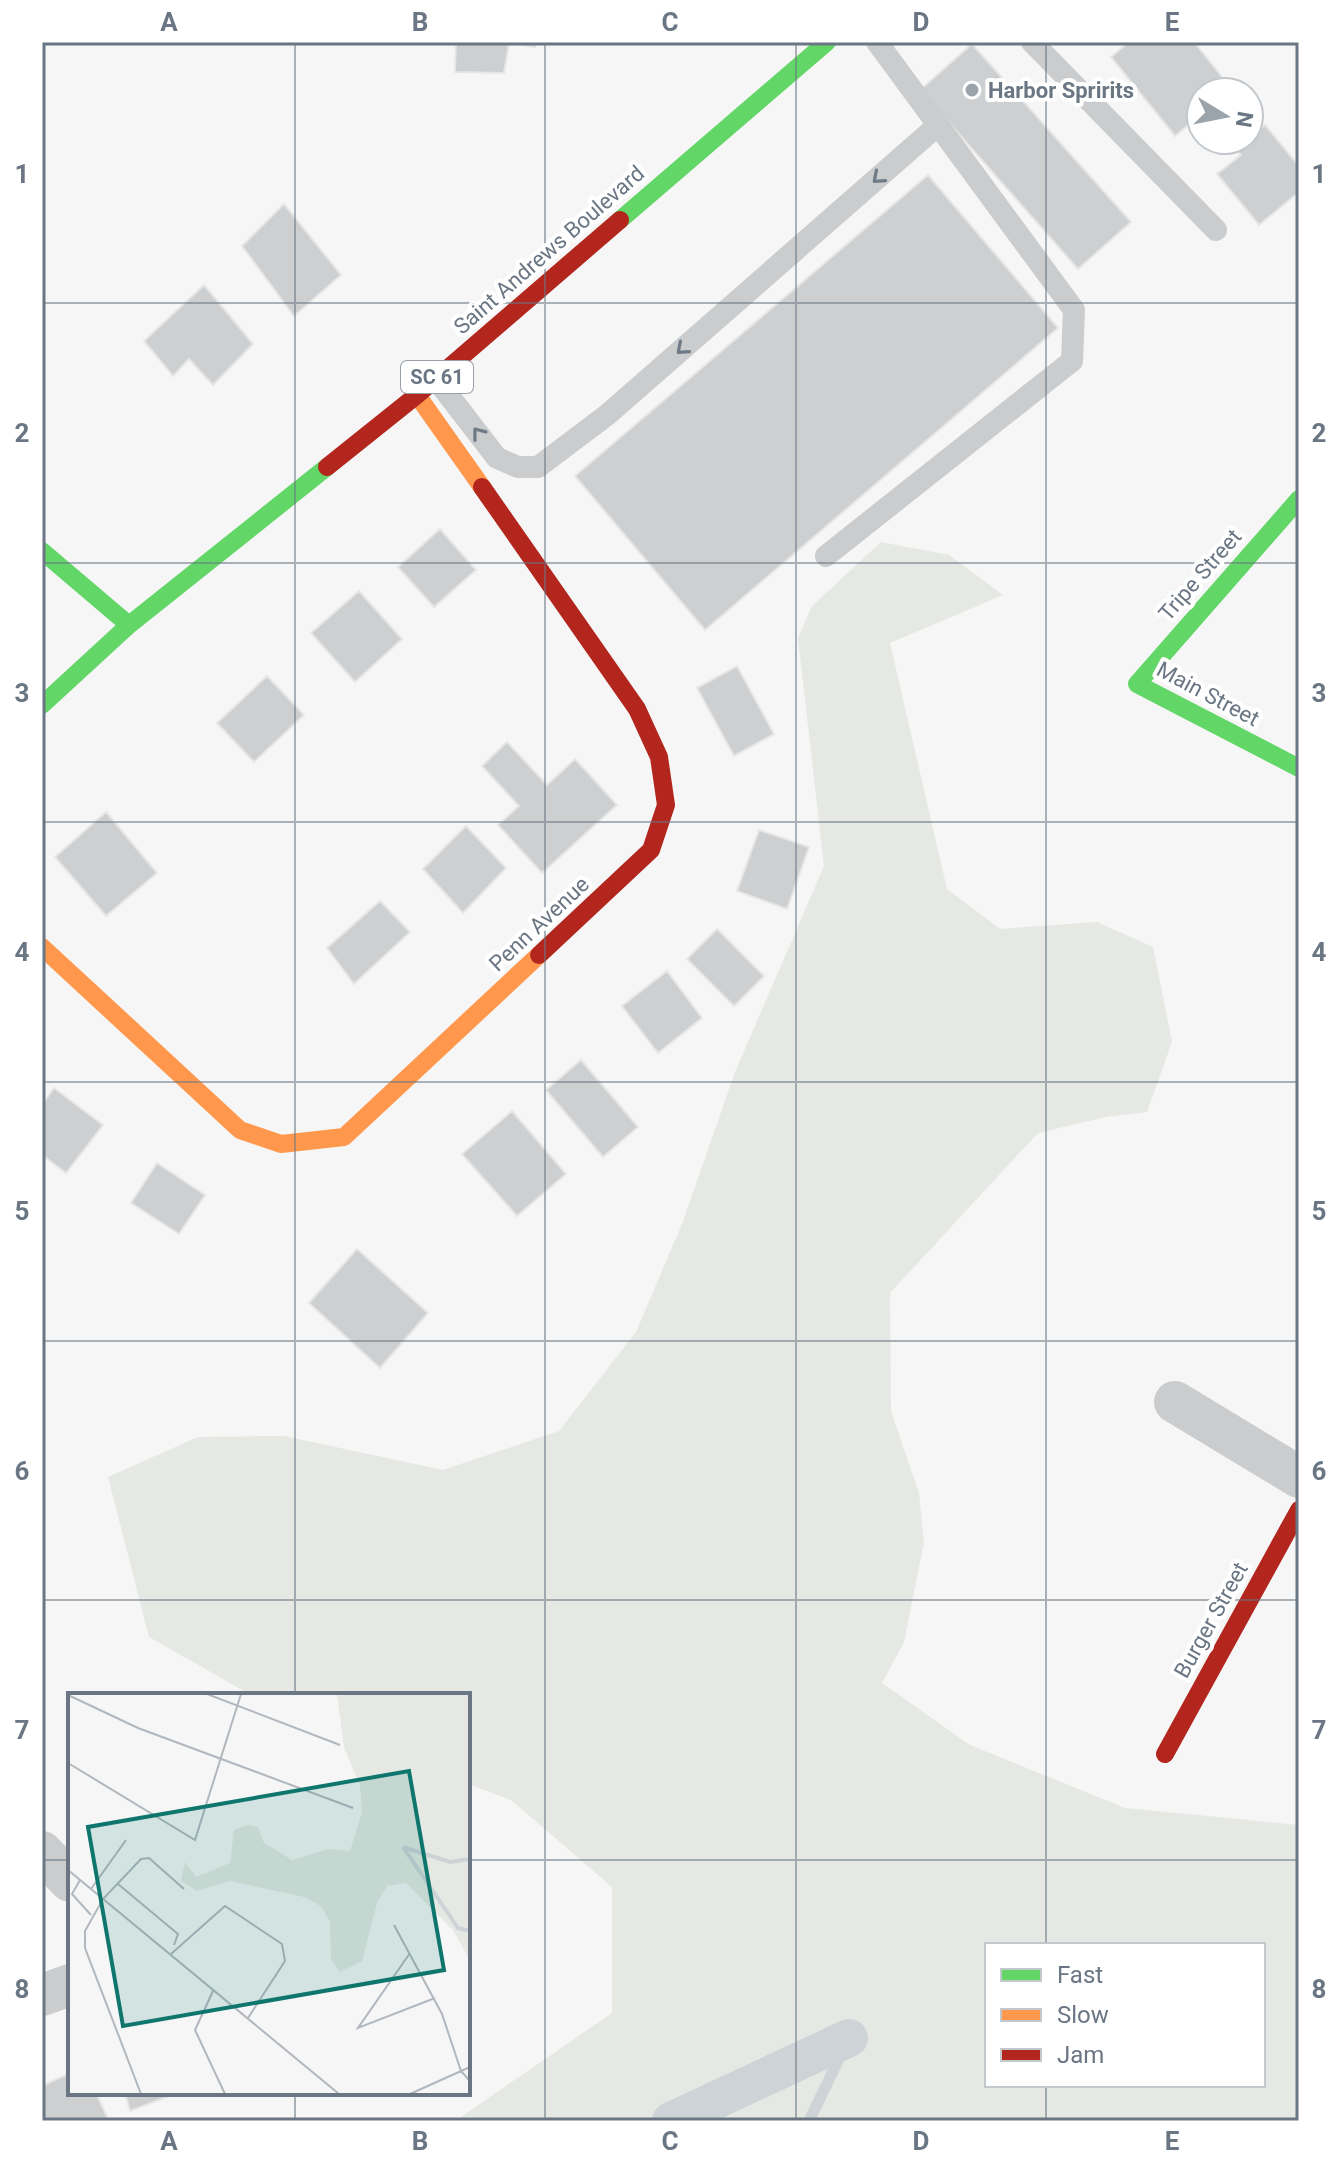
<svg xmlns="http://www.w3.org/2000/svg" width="1341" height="2163" font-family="Roboto,sans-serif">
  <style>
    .green { fill: #e5e8e3; fill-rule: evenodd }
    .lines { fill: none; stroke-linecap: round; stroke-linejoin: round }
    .stream { stroke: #cdd3d7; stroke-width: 11 }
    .canal { stroke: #cdd3d7; stroke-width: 38 }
    .building { fill: #cecfd0; stroke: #e6e6e6; stroke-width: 2 }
    .lane { stroke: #cbcccd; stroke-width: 22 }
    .street { stroke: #cbcccd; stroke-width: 42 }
    .fast { stroke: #63d668; stroke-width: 18 }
    .slow { stroke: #ff974d; stroke-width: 18 }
    .jam { stroke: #b3261e; stroke-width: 18 }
    .oneway { stroke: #6f7a87 }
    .grid { fill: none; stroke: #6a7683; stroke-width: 2; stroke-opacity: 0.55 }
    .poi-dot { fill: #9ba3ab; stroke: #fff; stroke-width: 3 }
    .labels { text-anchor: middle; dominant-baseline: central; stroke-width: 8; stroke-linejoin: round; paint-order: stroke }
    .shield { fill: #fff; stroke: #979fa8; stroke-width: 2 }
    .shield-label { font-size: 20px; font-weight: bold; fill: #6a7683 }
    .poi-label { font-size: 22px; font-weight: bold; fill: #6a7683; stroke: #fff; text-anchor: start }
    .street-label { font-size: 22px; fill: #6a7683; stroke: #fff }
    .inset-river { fill: none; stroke: #cdd3d7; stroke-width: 4 }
    .inset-road { fill: none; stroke: #b1b7be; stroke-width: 2 }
    .view { fill: #0f766e; fill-opacity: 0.15; stroke: #0f766e; stroke-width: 4 }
    .inset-edge { fill: none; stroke: #6a7683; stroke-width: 4 }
    .neatline { fill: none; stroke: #6a7683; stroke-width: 3 }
    .grid-label { font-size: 26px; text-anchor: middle; font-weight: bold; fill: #6a7683 }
  </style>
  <rect width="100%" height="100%" fill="#f6f6f6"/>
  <path class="green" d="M881 542 949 555 1003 595 890 643 947 889 1000 929 1097 922 1153 947 1172 1042 1147 1112 1106 1117 1038 1133 890 1293 891 1411 919 1493 924 1542 904 1642 882 1683 970 1745 1125 1808 1299 1825V2121H455L612 2013V1887L511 1800 468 1784V1695H251L149 1637 108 1477 198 1437 284 1436 443 1470 559 1431 636 1332 682 1224 735 1072 824 866 798 638 812 606ZM987 1945H1263V2085H987Z"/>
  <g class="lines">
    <path class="stream" d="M809 2121 849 2038"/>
    <path class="canal" d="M671 2121 849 2038"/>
  </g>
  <path class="building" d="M456 42H536L535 47 509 43 504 73 455 72Z
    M1129 42H1194L1234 92H1201V114L1175 136 1111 57Z
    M972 44 1131 222 1078 269 920 90Z
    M1249 124 1256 132 1265 125 1299 166V192L1259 225 1217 174 1241 155 1228 140H1249Z
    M928 175 1058 328 705 630 575 476Z
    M284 204 341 275 294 316 242 246Z
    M204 285 253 344 213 385 189 359 173 376 144 341Z
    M440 529 476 570 434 607 398 567Z
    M359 591 402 639 355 682 311 633Z
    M737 666 774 734 734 756 697 688Z
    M267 676 304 715 254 762 217 723Z
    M507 742 547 785 575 759 617 805 542 873 498 825 519 806 482 766Z
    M106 812 157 873 106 916 55 857Z
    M466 826 506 868 463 913 423 869Z
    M759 830 809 847 787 909 737 891Z
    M380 901 410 932 354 984 327 948Z
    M717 929 764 976 734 1006 687 959Z
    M667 971 702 1018 658 1053 622 1006Z
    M581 1060 638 1127 603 1157 546 1090Z
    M54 1088 103 1125 66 1173 42 1155V1105Z
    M512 1111 566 1174 517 1216 462 1154Z
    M157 1163 205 1195 179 1234 131 1203Z
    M357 1249 428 1313 380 1368 309 1303Z
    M70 2073V2093H96L109 2121H42V2086Z
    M125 2093H177L130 2111Z"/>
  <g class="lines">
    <path class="lane" d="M1032 42 1216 230
      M436 379 497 458 518 467H538L607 415 937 126
      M826 556 1072 361 1074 310 877 42"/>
    <path class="street" d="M1175 1402 1299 1477
      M42 1852 70 1881
      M42 1995 70 1985"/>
    <path class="fast" d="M620 220 827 42
      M1299 499 1137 684 1299 768
      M42 551 129 625
      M42 705 129 625 327 467"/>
    <path class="slow" d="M417 395 482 487
      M42 947 240 1130 281 1144 344 1137 539 955"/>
    <path class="jam" d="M327 467 417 395 620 220
      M482 487 637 709 659 757 666 805 651 850 539 955
      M1165 1754 1299 1510"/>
  </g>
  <defs><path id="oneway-chevron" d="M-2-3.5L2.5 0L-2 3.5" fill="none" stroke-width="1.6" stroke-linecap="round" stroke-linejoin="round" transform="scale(2)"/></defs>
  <g class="oneway">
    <use href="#oneway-chevron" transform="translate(878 178) rotate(139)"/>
    <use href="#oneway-chevron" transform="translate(682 349) rotate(139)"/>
    <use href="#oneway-chevron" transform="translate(478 433) rotate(-128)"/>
  </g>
  <path class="grid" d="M295 42V1695M545 42V2121M796 42V2121M1046 42V1945M42 303H1299M42 563H1299M42 822H1299M42 1082H1299M42 1341H1299M42 1600H1299M42 1860H70M468 1860H1299M1046 2085V2121M295 2093V2121"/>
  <circle class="poi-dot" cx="972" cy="90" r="8"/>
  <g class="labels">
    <rect class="shield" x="401" y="361" width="72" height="32" rx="6"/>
    <g class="shield-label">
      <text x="437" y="377">SC 61</text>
    </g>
    <g class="poi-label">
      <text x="988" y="90">Harbor Spririts</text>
    </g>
    <g class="street-label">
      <text transform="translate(549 250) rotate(-41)">Saint Andrews Boulevard</text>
      <text transform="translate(1200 575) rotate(-49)">Tripe Street</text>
      <text transform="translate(1208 694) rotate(28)">Main Street</text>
      <text transform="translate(539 924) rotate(-43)">Penn Avenue</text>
      <text transform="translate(1211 1620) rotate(-61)">Burger Street</text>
    </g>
  </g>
  <g transform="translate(68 1693)">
    <rect width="402" height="402" fill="#f6f6f6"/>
    <path d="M269 1H402V267L385 237 338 190 319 193 309 210 294 268 272 279 263 266 262 229 253 213 236 204 162 188 129 198 113 188 117 169 128 184 162 170 166 137 179 132 190 134 196 150 224 167 260 156 282 158 294 119 292 93 276 54Z" fill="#e5e8e3"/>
    <path class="inset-river" d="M335 154 382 169 402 166M335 154 390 235 402 238"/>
    <path class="inset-road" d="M139 1 272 52M0 2 70 35 285 115M0 70 127 147 173 1M0 177 271 401M12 187 4 201 23 222M50 191 110 241 106 252M23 196 58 147M326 232 374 321 393 378 402 388M342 260 290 335 367 305M103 261 157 213 214 251 217 268 180 325M145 298 127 337 157 401M73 401 17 255V238L35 206 73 166 81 165 116 196M342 401 402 374"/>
    <path class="view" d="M341 78 376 277 55 333 20 134Z"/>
    <rect width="402" height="402" class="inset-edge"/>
  </g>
  <rect width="1341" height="2163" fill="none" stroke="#ffffff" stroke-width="88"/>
  <rect x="985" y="1943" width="280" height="144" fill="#ffffff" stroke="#c3c8cd" stroke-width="2"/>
  <rect x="1001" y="1969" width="40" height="12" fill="#63d668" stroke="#c3c8cd" stroke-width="2"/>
  <text x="1057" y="1983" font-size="24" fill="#6a7683">Fast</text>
  <rect x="1001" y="2009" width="40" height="12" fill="#ff974d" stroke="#c3c8cd" stroke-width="2"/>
  <text x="1057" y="2023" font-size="24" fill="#6a7683">Slow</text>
  <rect x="1001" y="2049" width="40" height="12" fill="#b3261e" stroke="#c3c8cd" stroke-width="2"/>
  <text x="1057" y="2063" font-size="24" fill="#6a7683">Jam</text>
  <g transform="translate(1225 116) rotate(100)"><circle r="38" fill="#ffffff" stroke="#c3c8cd" stroke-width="2"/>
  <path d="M0-6L14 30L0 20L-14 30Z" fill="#9ba3ab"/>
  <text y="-12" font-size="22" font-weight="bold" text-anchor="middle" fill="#6a7683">N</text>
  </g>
  <rect x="44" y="44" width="1253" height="2075" class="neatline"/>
  <g class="grid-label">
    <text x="169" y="31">A</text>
    <text x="420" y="31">B</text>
    <text x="670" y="31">C</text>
    <text x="921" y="31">D</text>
    <text x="1172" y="31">E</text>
    <text x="22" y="183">1</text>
    <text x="1319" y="183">1</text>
    <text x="22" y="442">2</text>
    <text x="1319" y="442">2</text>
    <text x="22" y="702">3</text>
    <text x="1319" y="702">3</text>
    <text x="22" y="961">4</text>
    <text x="1319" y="961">4</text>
    <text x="22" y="1220">5</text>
    <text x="1319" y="1220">5</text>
    <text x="22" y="1480">6</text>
    <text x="1319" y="1480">6</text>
    <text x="22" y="1739">7</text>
    <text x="1319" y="1739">7</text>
    <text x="22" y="1998">8</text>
    <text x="1319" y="1998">8</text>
    <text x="169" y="2150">A</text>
    <text x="420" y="2150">B</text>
    <text x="670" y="2150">C</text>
    <text x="921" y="2150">D</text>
    <text x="1172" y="2150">E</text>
  </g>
</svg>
